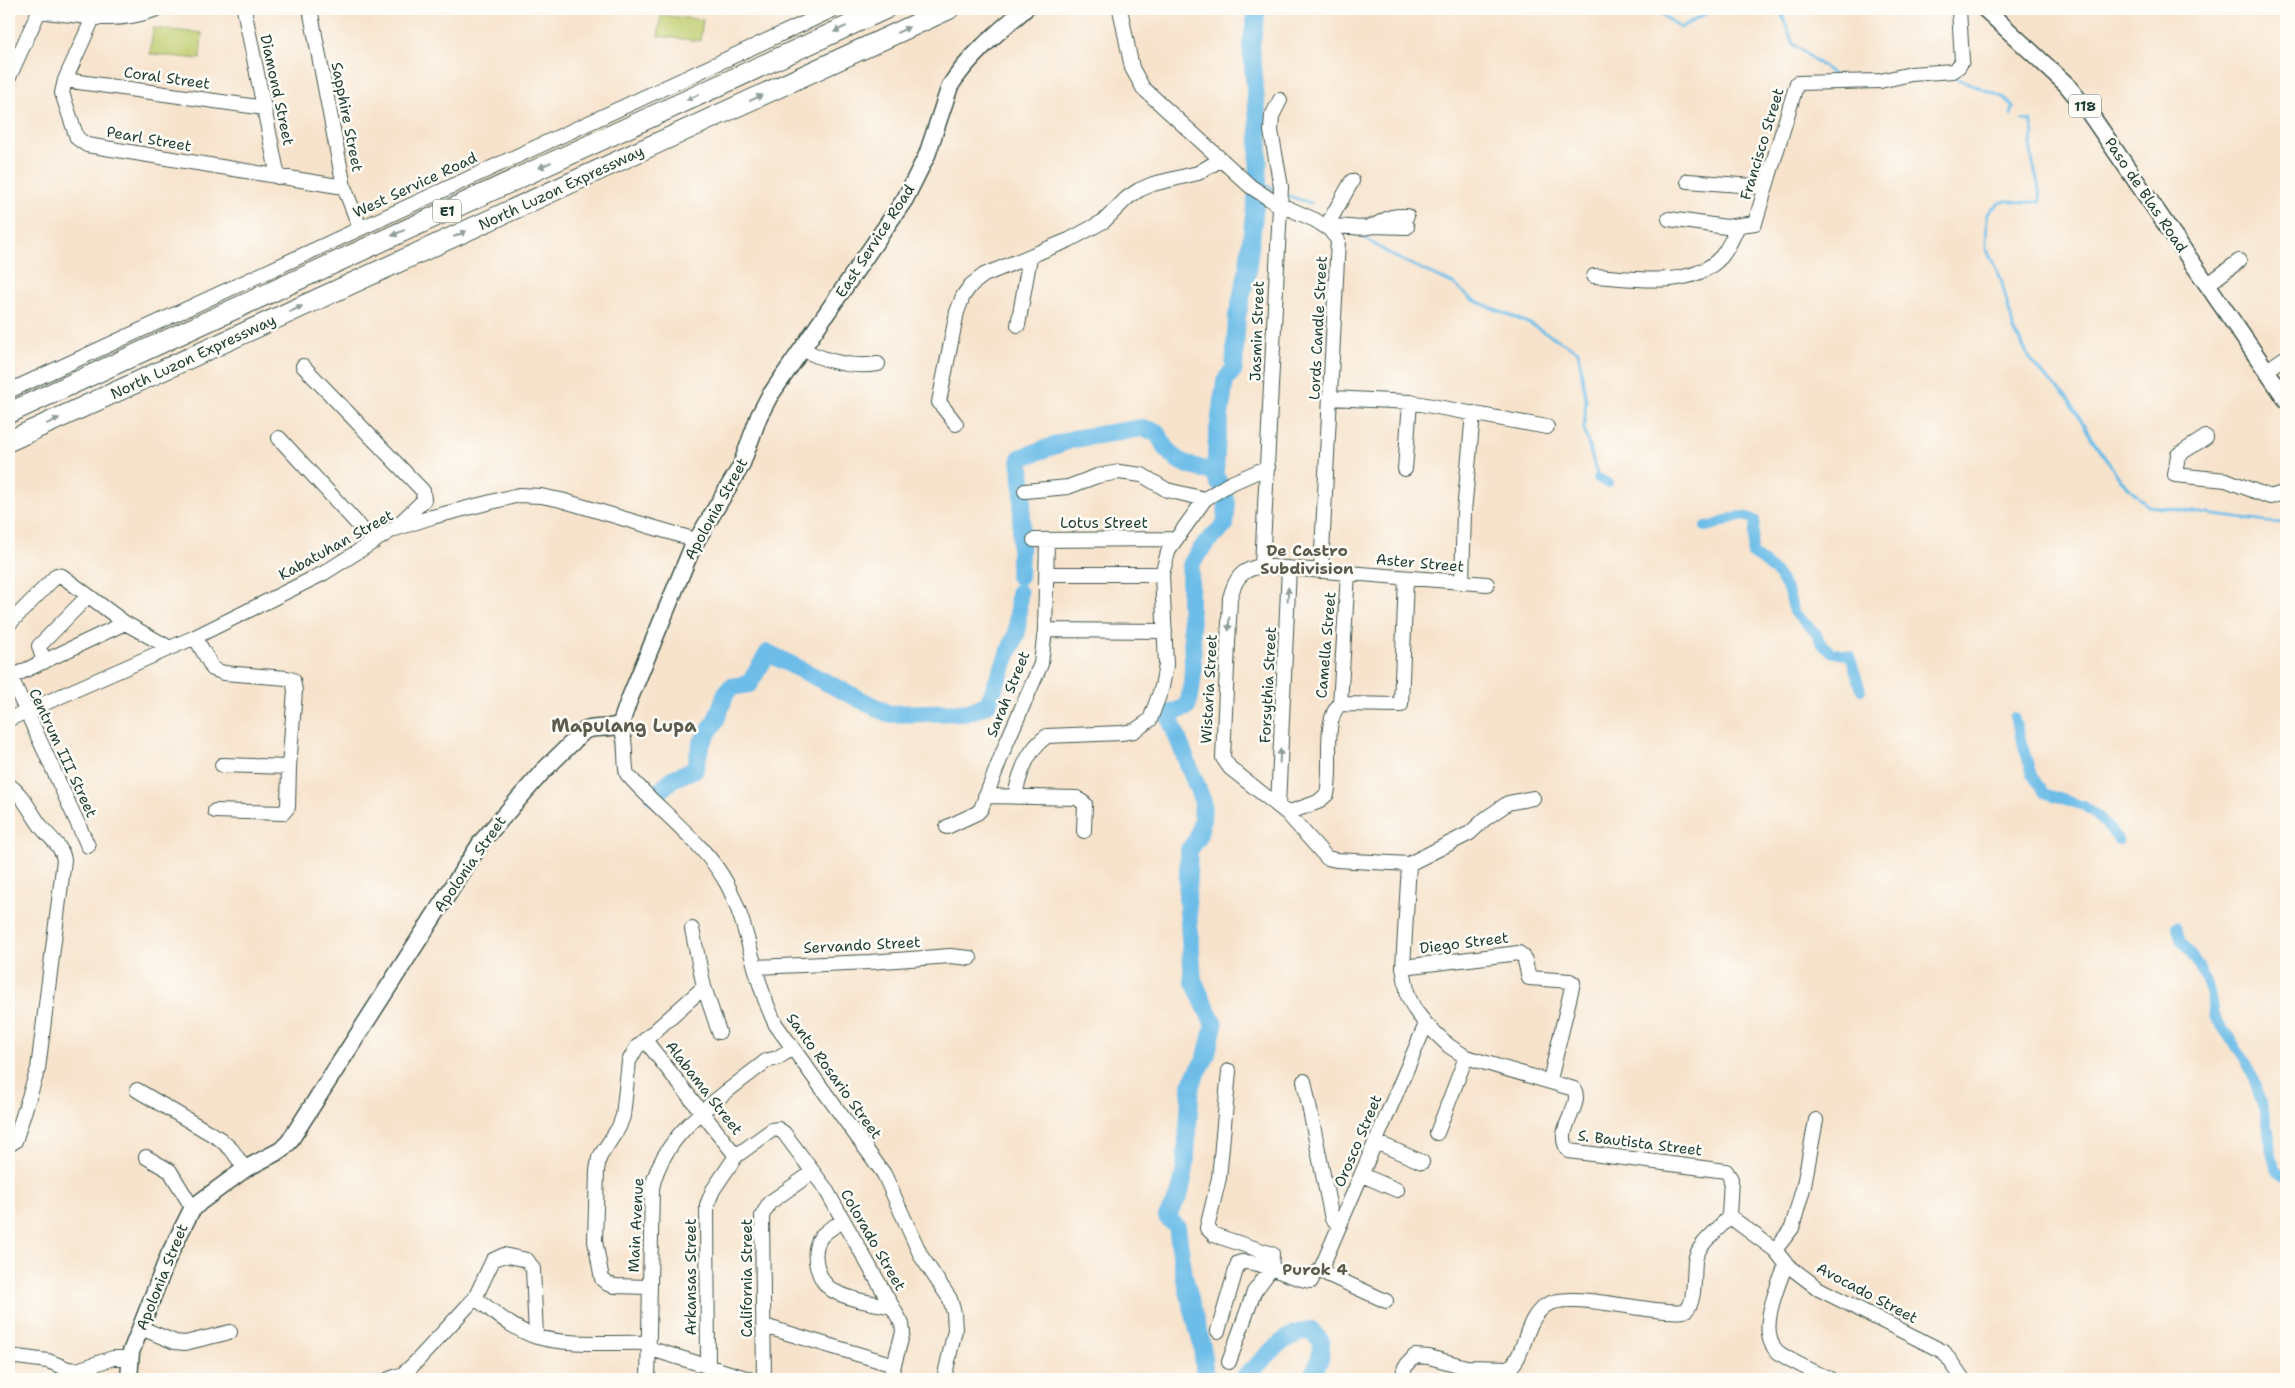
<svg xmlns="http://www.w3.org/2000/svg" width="2295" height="1388" font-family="'Shantell Sans',sans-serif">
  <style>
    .park { fill: #c0cd6f; stroke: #708552 }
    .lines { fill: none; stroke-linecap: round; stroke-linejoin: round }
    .stream { stroke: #6dbde8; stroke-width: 3 }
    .canal { stroke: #6dbde8; stroke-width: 10 }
    .river { stroke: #6dbde8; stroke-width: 18 }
    .minor-casing { stroke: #3f564b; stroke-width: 16 }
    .major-casing { stroke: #3f564b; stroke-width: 19 }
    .highway-casing { stroke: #3f564b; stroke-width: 22 }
    .minor { stroke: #fff; stroke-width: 14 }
    .major { stroke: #fff; stroke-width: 16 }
    .highway { stroke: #fff; stroke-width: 20 }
    .oneway { fill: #8f9e9a }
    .labels { text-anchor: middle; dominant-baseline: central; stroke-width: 5; stroke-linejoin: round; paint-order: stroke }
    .shield { fill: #fdfcf7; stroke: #62766e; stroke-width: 1 }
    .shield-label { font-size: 14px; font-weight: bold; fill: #1f3d34 }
    .street-label { font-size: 15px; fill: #1f3d34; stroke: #fdfcf7 }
    .neighbourhood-label { font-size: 16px; font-weight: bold; fill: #5c5c4f; stroke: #fdfcf7 }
    .quarter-label { font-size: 18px; font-weight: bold; fill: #5c5c4f; stroke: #fdfcf7 }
  </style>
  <rect width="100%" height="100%" fill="#fdfcf7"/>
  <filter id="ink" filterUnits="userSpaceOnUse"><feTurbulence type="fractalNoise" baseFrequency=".02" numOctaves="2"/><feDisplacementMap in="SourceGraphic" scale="10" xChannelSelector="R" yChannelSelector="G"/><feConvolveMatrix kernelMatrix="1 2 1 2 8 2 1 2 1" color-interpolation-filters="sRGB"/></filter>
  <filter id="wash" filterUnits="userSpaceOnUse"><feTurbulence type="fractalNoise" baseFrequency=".0096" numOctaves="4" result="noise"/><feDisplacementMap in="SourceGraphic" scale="20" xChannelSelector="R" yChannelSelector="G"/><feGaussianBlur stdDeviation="1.12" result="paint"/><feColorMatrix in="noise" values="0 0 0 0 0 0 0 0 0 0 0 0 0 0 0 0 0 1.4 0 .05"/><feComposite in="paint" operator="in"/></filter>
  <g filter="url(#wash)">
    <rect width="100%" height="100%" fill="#f7e3cc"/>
    <path class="park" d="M661 15 703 20 700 41 658 36Z
      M153 28 202 33 200 59 150 54Z"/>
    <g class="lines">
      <path class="stream" d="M1655 9 1680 28 1714 9
        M1780 9 1793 44 1837 77
        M1953 77 2005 98 2013 106 2011 115
        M2022 120 2031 121 2034 133C2024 153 2041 179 2040 201 2014 207 2008 190 1987 214L1986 248 2001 279 2014 330 2030 359 2049 381 2068 398 2092 439 2121 480 2148 506 2267 522 2286 523
        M1259 181 1278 192
        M1285 195 1311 203
        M1356 233 1395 257 1454 284 1471 299 1530 324 1578 351 1586 399 1584 429 1598 478"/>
      <path class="canal" d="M1598 478 1608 483
        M1705 527C1727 525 1734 509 1755 520L1752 554C1774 567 1791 586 1793 612L1816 633 1821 643 1831 652 1850 656 1861 690
        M2014 717 2032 775 2044 793 2084 806 2098 816 2119 840
        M2176 926 2181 941 2200 967 2210 992 2214 1016 2242 1055 2251 1071 2269 1128 2271 1156 2277 1170 2286 1176"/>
      <path class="river" d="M1257 9 1251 45 1259 133 1258 187
        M1218 482 1215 473 1217 437 1225 381 1234 369 1237 316 1247 273 1256 198
        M1019 576 1023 489 1020 458 1073 439 1142 428 1157 432C1174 466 1181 462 1215 473
        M654 797 672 779 695 769 701 744 716 720 726 693 731 687 749 684 768 653 889 714 969 712 988 704 1017 632 1019 593
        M1205 1379 1202 1346 1184 1275 1177 1227 1167 1217 1180 1193 1185 1168 1191 1084 1206 1057 1214 1025 1193 980 1187 897 1189 850 1198 838 1202 820 1203 802 1168 714 1187 707C1199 670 1189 630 1190 593 1191 585 1189 574 1191 566 1195 553 1215 534 1225 525L1227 503 1223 493
        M1242 1379C1265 1361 1279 1335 1310 1330L1321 1341 1320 1359 1311 1379"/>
    </g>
  </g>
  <g filter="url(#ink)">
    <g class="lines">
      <defs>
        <path id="minor" d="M244 9 278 177
          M310 9 344 187 360 228
          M1120 9 1132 68 1143 88 1250 186 1274 202 1315 220 1329 229 1338 240 1321 571
          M39 11C83 16 114 25 157 9
          M93 18 65 80 62 93 77 138 87 145 344 187
          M9 77 40 9
          M65 80 265 108
          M1688 181 1766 187
          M1669 219 1726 227 1755 223 1797 83 1880 81 1911 74 1953 71 1959 66 1962 61 1959 9
          M1371 226 1407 227
          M1326 227 1352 181
          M1329 229C1342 223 1356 230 1369 227 1387 222 1384 215 1407 216
          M1594 276C1634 278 1691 290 1721 257 1729 248 1733 236 1738 226
          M2207 285 2239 261
          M1018 325 1030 257
          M802 349C827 362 851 368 878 364
          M303 366 423 491 424 500 398 525
          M2267 370 2286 357
          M9 391 835 9
          M1332 398 1410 402 1547 427
          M956 424 939 402 957 312 963 296 971 285 984 275 1069 240 1104 221 1127 198 1139 190 1153 184 1198 173 1220 160
          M2206 437 2178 455 2175 475 2226 480 2270 497 2286 492
          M279 438 374 542
          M1405 469 1410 402
          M1025 491 1068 487 1097 476 1119 472 1142 475 1167 490 1205 499
          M1034 540 1175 539
          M1262 566 1281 187 1271 131 1272 116 1280 100
          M1046 574H1162
          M1462 582 1464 512 1473 413
          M1487 584 1262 566C1241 569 1235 579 1230 598L1223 758 1230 768 1287 813 1327 858 1336 860 1409 864 1470 833 1485 819 1508 803 1533 798
          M9 624 57 575 62 576 125 623 170 648
          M1045 630 1165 631
          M195 637 213 669 224 673 287 678 293 680 295 691 289 767 288 807 283 813 215 811
          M44 662 39 646 88 596
          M9 673 88 846
          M11 677 125 623
          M1340 704 1401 705 1406 578
          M9 719 195 637 324 573 392 530 432 517 519 495 541 496 561 500 696 540
          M619 726C628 738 623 759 627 774 658 810 705 843 727 884 750 928 753 980 776 1025L884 1174 921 1256 950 1299 954 1313 955 1330 944 1379
          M222 765 289 767
          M9 785C24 796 29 810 40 825 48 837 62 845 64 860L38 1069 15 1141 9 1145
          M985 796 1077 798 1085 804 1084 831
          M1015 796C1019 775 1028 749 1047 736L1121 733 1134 731 1150 720 1162 687 1166 665 1162 574 1169 549 1205 499 1229 484 1268 467
          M1278 805 1289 568
          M1287 813 1318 802 1327 794C1333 770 1322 719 1340 704L1348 573
          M947 827 977 813 981 809 1006 744 1041 664 1045 630 1047 540
          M1409 864 1403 967 1408 996 1415 1010 1426 1024 1449 1046 1466 1057 1574 1089C1584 1107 1552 1131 1569 1151L1726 1171 1731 1179 1729 1216
          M692 929 704 987 719 1032
          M755 967 870 962 950 956 970 958
          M1403 967 1519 953 1524 957 1529 978 1570 981 1573 983 1550 1080
          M645 1040 736 1156
          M1304 1081 1332 1219 1340 1224
          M137 1090 220 1139 232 1150 245 1169
          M1437 1133 1466 1057
          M1376 1142 1422 1162
          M146 1157 170 1171 193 1209
          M1362 1175 1397 1190
          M843 1221C835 1226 824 1231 819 1240 811 1255 818 1281 832 1290 849 1300 874 1303 893 1307
          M1775 1250 1792 1228 1804 1185 1816 1120
          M1786 1264C1778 1286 1756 1333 1778 1352 1791 1362 1815 1372 1830 1379
          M1320 1271 1426 1024
          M1320 1271 1386 1301
          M649 1287 615 1286 608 1284 602 1279 595 1241 597 1171 599 1158 619 1127 623 1116 629 1061 637 1047 704 987
          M475 1298C493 1311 514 1330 537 1337 570 1346 614 1342 648 1343
          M764 1326 894 1365
          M141 1328 175 1342 185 1343 230 1332
          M1218 1331 1238 1263C1254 1257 1294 1280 1311 1281L1314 1274 1320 1271
          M648 1348 749 1379
          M9 1356 48 1361 68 1369 77 1370 113 1358H130
          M1229 1362 1254 1292 1271 1269 1272 1254 1214 1235 1207 1228 1219 1178 1229 1071
          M708 1366 707 1205 713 1190 736 1156 772 1130 778 1129 784 1133 825 1188 902 1324 903 1332 890 1379
          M389 1379 403 1374 414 1364 475 1298 493 1260 504 1255 527 1260 533 1269 536 1336
          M648 1379 652 1188C664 1130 723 1096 766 1061L777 1058 792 1049
          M764 1379 762 1216 769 1203 813 1172
          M1402 1379 1405 1367 1415 1356 1429 1357 1466 1367 1510 1368C1527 1351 1524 1321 1545 1306 1566 1290 1639 1311 1668 1311 1674 1311 1682 1313 1687 1309 1695 1303 1694 1271 1695 1261 1698 1242 1719 1231 1729 1216L1775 1250 1786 1264 1819 1289 1944 1352 1963 1379"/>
        <path id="major" d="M1985 9 2066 84 2088 111 2286 399
          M129 1379 131 1352 169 1255 191 1211 200 1202 245 1169 281 1150 289 1142 482 841 543 771 584 731C595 725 611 731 621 723L629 700 692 548 741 466 759 416 769 397 905 199 927 155 950 86C969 56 998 32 1025 9"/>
        <path id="highway" d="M9 413 885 9
          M9 441 949 9"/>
      </defs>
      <use href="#minor" class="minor-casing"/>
      <use href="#major" class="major-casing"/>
      <use href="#highway" class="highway-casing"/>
      <use href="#minor" class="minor"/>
      <use href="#major" class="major"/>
      <use href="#highway" class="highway"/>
    </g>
    <defs><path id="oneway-solid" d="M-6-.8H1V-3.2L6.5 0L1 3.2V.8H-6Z" transform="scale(1.25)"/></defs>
    <g class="oneway">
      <use href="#oneway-solid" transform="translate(840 29) rotate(155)"/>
      <use href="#oneway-solid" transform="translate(903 30) rotate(-25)"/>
      <use href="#oneway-solid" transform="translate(693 97) rotate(155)"/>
      <use href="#oneway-solid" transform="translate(756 98) rotate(-25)"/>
      <use href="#oneway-solid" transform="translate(545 165) rotate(155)"/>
      <use href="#oneway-solid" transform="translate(398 233) rotate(155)"/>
      <use href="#oneway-solid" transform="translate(460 234) rotate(-25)"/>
      <use href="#oneway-solid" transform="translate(296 309) rotate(-25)"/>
      <use href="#oneway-solid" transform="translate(53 421) rotate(-25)"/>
      <use href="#oneway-solid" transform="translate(1288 594) rotate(-87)"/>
      <use href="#oneway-solid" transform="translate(1229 624) rotate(93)"/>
      <use href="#oneway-solid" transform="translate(1280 756) rotate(-87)"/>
    </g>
  </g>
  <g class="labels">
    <g class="shield">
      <rect x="2069" y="94.5" width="32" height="23" rx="4"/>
      <rect x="433" y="199.5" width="28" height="23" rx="4"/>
    </g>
    <g class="shield-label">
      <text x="2085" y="106">118</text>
      <text x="447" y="211">E1</text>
    </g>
    <g class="street-label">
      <text transform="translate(167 78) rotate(8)">Coral Street</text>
      <text transform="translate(277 90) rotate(78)">Diamond Street</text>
      <text transform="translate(347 117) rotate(79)">Sapphire Street</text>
      <text transform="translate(149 139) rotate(10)">Pearl Street</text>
      <text transform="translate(1762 144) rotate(-73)">Francisco Street</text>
      <text transform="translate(415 185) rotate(-25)">West Service Road</text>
      <text transform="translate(561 188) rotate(-25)">North Luzon Expressway</text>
      <text transform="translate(2146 195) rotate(56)">Paso de Blas Road</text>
      <text transform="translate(875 241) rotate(-57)">East Service Road</text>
      <text transform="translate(1318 328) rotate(-87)">Lords Candle Street</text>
      <text transform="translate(1257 331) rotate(-88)">Jasmin Street</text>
      <text transform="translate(193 357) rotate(-25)">North Luzon Expressway</text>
      <text transform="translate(716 509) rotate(-61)">Apolonia Street</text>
      <text x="1104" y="523">Lotus Street</text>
      <text transform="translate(336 545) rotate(-29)">Kabatuhan Street</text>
      <text transform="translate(1420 563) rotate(5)">Aster Street</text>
      <text transform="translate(1326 645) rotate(-85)">Camella Street</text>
      <text transform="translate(1268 685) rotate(-87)">Forsythia Street</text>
      <text transform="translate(1209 689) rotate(-87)">Wistaria Street</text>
      <text transform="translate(1008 694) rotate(-68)">Sarah Street</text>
      <text transform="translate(63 753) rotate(65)">Centrum III Street</text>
      <text transform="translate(470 864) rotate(-55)">Apolonia Street</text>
      <text transform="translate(1464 943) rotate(-7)">Diego Street</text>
      <text transform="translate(862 945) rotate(-3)">Servando Street</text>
      <text transform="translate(834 1076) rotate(54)">Santo Rosario Street</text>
      <text transform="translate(704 1088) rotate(52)">Alabama Street</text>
      <text transform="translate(1358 1141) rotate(-67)">Orosco Street</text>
      <text transform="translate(1640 1143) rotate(7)">S. Bautista Street</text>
      <text transform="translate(636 1225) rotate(-87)">Main Avenue</text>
      <text transform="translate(873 1240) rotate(60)">Colorado Street</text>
      <text transform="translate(162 1277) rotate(-68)">Apolonia Street</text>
      <text transform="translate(691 1277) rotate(-90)">Arkansas Street</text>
      <text transform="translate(747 1278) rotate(-90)">California Street</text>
      <text transform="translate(1867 1293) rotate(28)">Avocado Street</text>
    </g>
    <g class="neighbourhood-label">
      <text x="1307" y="550">De Castro<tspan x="1307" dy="18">Subdivision</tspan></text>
      <text x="1315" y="1269">Purok 4</text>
    </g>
    <g class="quarter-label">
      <text x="624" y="726">Mapulang Lupa</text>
    </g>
  </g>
  <rect width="2295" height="1388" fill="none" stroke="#fdfcf7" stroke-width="30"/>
</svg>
